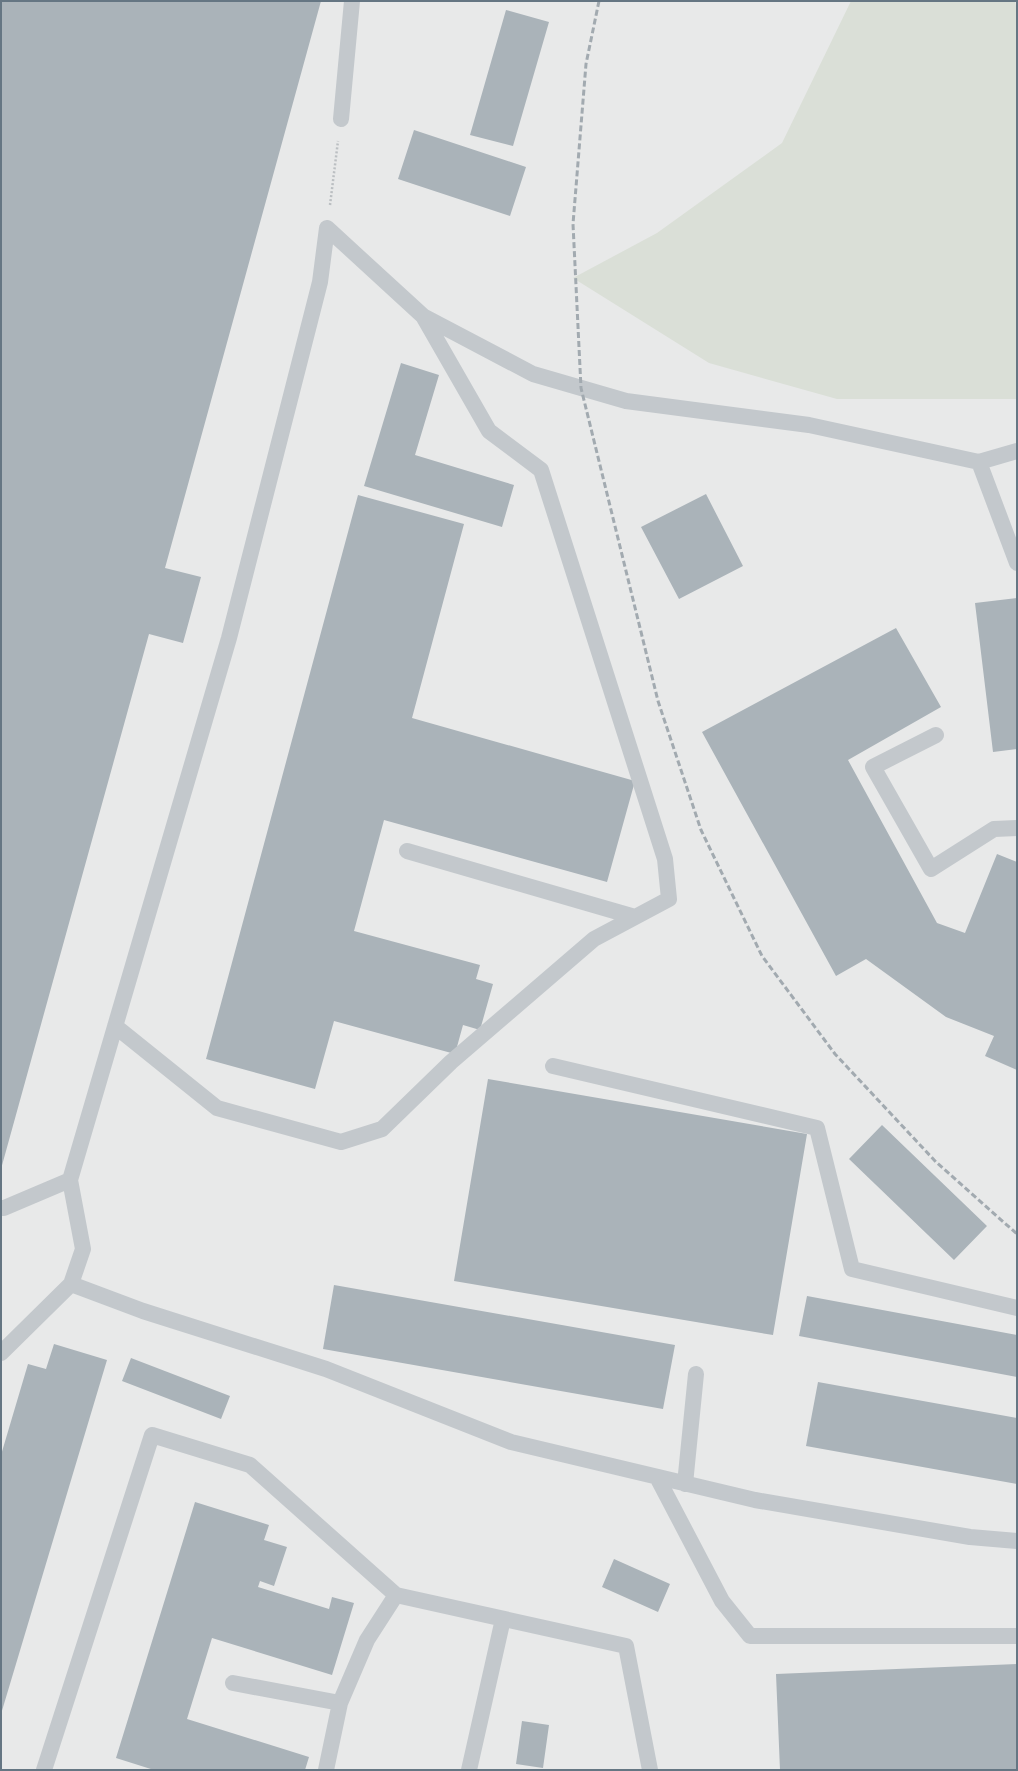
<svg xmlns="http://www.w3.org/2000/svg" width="1018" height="1771" font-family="Raleway,sans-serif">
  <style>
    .built { fill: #e8e9e9 }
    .green { fill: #dadfd7 }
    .building { fill: #aab3b9 }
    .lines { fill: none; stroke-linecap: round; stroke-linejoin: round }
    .path { stroke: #bbbfc2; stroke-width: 2.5; stroke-dasharray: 2 2; stroke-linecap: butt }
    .service { stroke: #c3c8cc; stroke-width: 16 }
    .rail { stroke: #a2aab0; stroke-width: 3; stroke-dasharray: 6 3; stroke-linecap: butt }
  </style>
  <rect width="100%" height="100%" fill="#fafaf8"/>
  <path class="built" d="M1 1H1017V1770H1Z"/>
  <path class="green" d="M851 1H1015L1017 11V399H837L709 363 573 278 657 233 782 143Z"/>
  <path class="building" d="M1 1H321L165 568 201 577 183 643 149 634 1 1169Z
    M506 10 549 22 513 146 470 135Z
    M414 130 526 167 510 216 398 179Z
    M401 363 439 375 415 455 514 485 502 527 364 486Z
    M706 494 743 566 679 599 641 527Z
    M358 495 464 524 412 718 635 781 607 882 384 820 354 931 480 965 476 979 493 984 480 1030 463 1025 455 1054 334 1021 315 1089 206 1059Z
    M1017 598V749L993 752 975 603Z
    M896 628 941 707 848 760 937 923 965 933 997 854 1017 862V1070L985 1056 994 1036 946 1017 866 959 836 976 702 732Z
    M488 1079 807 1134 773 1335 454 1281Z
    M882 1125 987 1226 954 1260 849 1159Z
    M334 1285 675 1345 663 1409 323 1349Z
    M807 1296 1017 1335V1377L799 1336Z
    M54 1344 107 1360 1 1714V1455L28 1364 46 1369Z
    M131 1358 230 1396 221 1419 122 1381Z
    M818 1382 1017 1418V1484L806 1446Z
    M195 1502 269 1525 264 1540 287 1547 274 1586 260 1581 258 1587 329 1609 332 1597 354 1603 332 1675 212 1638 187 1719 309 1757 305 1770H154L116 1758Z
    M614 1559 670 1584 658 1612 602 1587Z
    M1017 1664V1770H780L776 1674Z
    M522 1721 549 1725 543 1768 516 1764Z"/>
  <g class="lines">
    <path class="path" d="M330 205 338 141"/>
    <path class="service" d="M341 119 352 1
      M423 316 533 374 626 401 809 425 979 462 1017 563
      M979 462 1017 451
      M936 735 873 767 931 869 994 829 1017 828
      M407 851 635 917
      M115 1026 217 1108 341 1142 382 1129 451 1062 594 939 669 899 665 859 541 470 489 431 423 316 327 228
      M553 1066 817 1128 852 1269 1017 1308
      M1 1208H4L70 1180
      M71 1284 143 1311 326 1369 511 1442 755 1500 970 1537 1017 1541
      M1 1353 71 1284 83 1249 70 1180 229 638 320 282 327 228
      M657 1477 722 1601 750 1636H1017
      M685 1484 696 1374
      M233 1683 340 1703
      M44 1770 152 1435 250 1465 396 1595 626 1646 650 1770
      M326 1770 340 1703 367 1640 396 1595
      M469 1770 503 1619"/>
    <path class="rail" d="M599 1 586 64 573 224 581 388 658 701 701 830 762 956 835 1054 936 1162 1017 1234"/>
  </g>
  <rect width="1018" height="1771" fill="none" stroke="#657683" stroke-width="4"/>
</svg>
